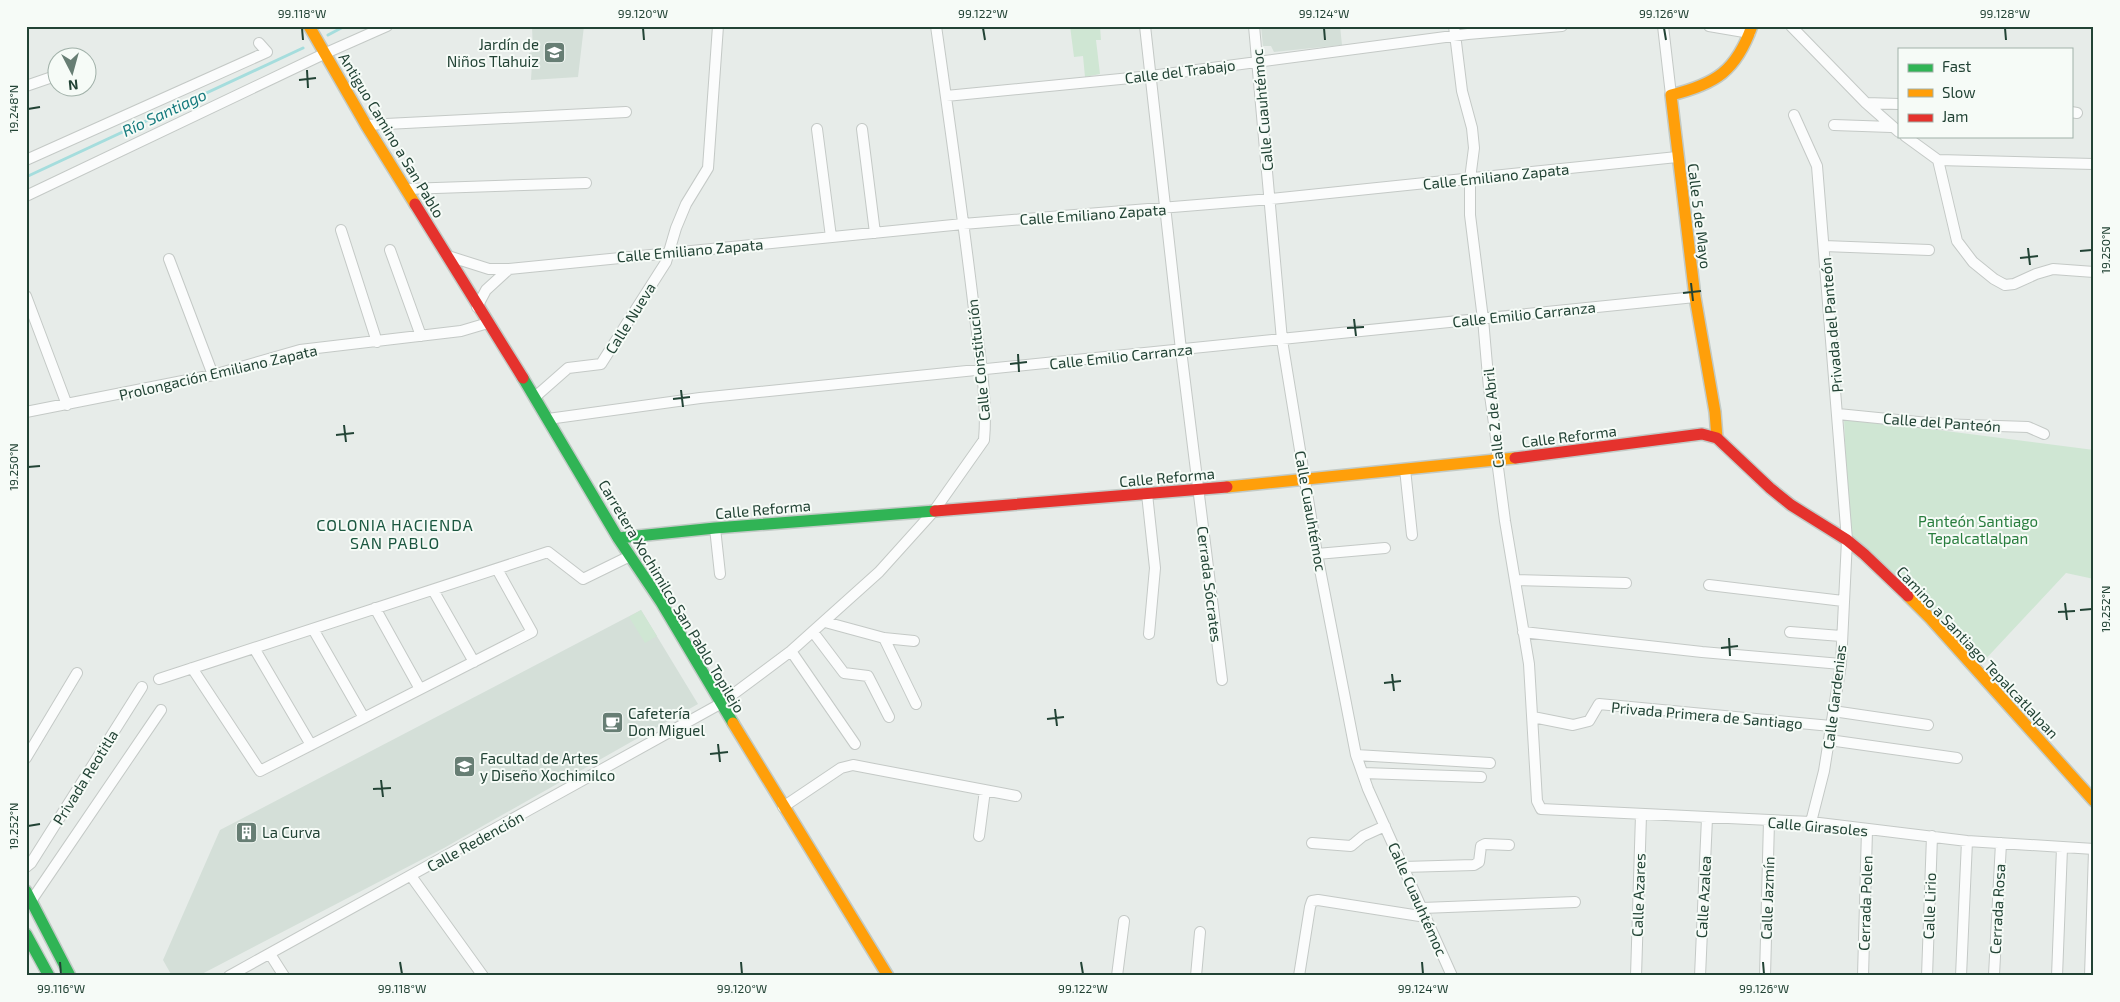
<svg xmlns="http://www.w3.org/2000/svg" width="2120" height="1002" font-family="'Exo 2',sans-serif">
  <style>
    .built { fill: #d4dfd8 }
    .green { fill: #cfe6d3 }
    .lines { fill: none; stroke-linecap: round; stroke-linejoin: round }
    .stream { stroke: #a5dddd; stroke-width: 3 }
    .street-casing { stroke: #c4c9c6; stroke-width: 12 }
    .fast-casing { stroke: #c2cac6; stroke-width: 14 }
    .slow-casing { stroke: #c2cac6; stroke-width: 14 }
    .jam-casing { stroke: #c2cac6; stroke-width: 14 }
    .street { stroke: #fbfcfc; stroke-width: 10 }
    .fast { stroke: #30b455; stroke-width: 11 }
    .slow { stroke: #ff9f0a; stroke-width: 11 }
    .jam { stroke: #e5322d; stroke-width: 11 }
    .ticks { fill: none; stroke: #224335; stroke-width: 2 }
    .labels { text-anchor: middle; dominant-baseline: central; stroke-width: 4; stroke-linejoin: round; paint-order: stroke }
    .poi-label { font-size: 15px; fill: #224335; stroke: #f6fbf7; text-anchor: start }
    .street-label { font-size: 15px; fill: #224335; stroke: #f6fbf7 }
    .park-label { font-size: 15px; fill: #287d3d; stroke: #f6fbf7 }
    .water-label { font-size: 16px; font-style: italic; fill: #167b7e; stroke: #f6fbf7 }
    .neighbourhood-label { font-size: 16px; letter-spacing: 1px; fill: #1b5740; stroke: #f6fbf7 }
    .neatline { fill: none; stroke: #224335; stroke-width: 2 }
    .ticks-label { font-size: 12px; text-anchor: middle; fill: #224335 }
  </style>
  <rect width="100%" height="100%" fill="#e7ece9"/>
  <path class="built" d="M532 26H584L578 77 531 80 532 63 529 62V53L533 52Z
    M1261 26H1340L1342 45 1274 52 1271 46H1263Z
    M641 610 698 704 444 848 198 976H172L163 960 220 830Z"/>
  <path class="green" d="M1070 26 1100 27 1101 40H1096L1100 74 1085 77 1083 56 1074 57Z
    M1844 418 2094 450V579L2066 573 1981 664 1849 534Z
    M641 610 657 636 645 643 629 617Z"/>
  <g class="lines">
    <path class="stream" d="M328 35 345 26
      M26 177 303 48"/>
    <defs>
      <path id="street" d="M1145 26 1181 350 1222 680
        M1254 26 1282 340 1317 554 1356 755 1368 789 1452 976
        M1454 26 1462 91 1472 128 1474 148 1470 179V215L1483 319 1489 388 1497 445V460L1505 521 1529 664 1537 801 1541 809 1811 822 1967 841 2094 849
        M1663 26 1671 95
        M1709 26 1750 33
        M1791 26 1866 103 1899 132
        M26 86 58 75
        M946 96 1151 76 1468 34 1562 26
        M1866 103 1899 104
        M2071 112 2077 113
        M1794 115 1817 166 1847 540 1841 664 1824 771 1811 822
        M366 125 626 112
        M1834 125 1891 127
        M817 129 831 237
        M862 129 875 233
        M1905 136 1938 160 1957 241 1973 262 1994 279 2005 285 2014 284 2036 274 2053 269 2094 272
        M26 160 267 52 259 43
        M1938 160 2094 164
        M406 189 586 183
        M26 196 326 53 387 26
        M341 230 377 342
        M1824 246 1929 250
        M390 250 421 336
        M448 256 489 269H509L963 224 1271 199 1677 157
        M169 259 213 375
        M26 296 67 405
        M477 307 486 290 509 269
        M535 397 568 368 601 364 666 262 676 228 686 204 708 168 718 26
        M26 412 213 375 300 350 461 331 488 323
        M1838 414 1938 424 2028 427 2044 434
        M548 419 700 398 1695 297
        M1405 469 1412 535
        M1147 494 1155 568 1149 634
        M715 528 720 574
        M1317 554 1385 548
        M1516 580 1626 583
        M1709 585 1843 601
        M433 590 474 662
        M375 608 420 689
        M825 622 884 638 914 641
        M313 629 364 718
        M813 632 844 673 868 676 889 717
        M1523 632 1702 652 1841 664
        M1790 632 1841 636
        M884 638 916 704
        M254 648 311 745
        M791 651 855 744
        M192 668 260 771 532 632 497 569
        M159 679 548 552 583 579 630 556
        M1833 711 1928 725
        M1533 717 1573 725 1589 721 1599 704 1831 726
        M1829 740 1957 758
        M1356 755 1490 763
        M26 758 77 673
        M1363 773 1481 777
        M783 807 841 768 853 765 1016 796
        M979 836 985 790
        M1312 843 1351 846 1363 836 1385 826
        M26 867 31 863 142 687
        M1403 867 1474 865 1479 862 1481 846 1485 844 1509 845
        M411 876 483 976
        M29 904 161 710
        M1422 908 1575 902
        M270 954 284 976
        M1994 975 2001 843
        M229 976 720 704 791 651 879 572 934 511 984 440C988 396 978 345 973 301 962 209 949 118 936 26
        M1117 976 1124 921
        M1196 976 1200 932
        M1299 976 1310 907 1312 901 1318 900 1426 917
        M1636 976 1641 815
        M1700 976 1707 818
        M1765 976 1769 821
        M1863 976 1867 830
        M1927 976 1932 836
        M1961 976 1967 841
        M2057 976 2062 848
        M2090 976 2094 851"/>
      <path id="fast" d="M523 378 618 538 661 602 733 723
        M618 538 715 528 935 511
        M26 891 70 976
        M26 934 49 976"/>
      <path id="slow" d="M309 26 366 125 415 204
        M1717 438 1715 412 1695 297 1671 95C1716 84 1736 71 1752 26
        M1227 487 1515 458
        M1908 596 1930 618 2094 801
        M733 723 888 976"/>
      <path id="jam" d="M415 204 523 378
        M1717 438 1770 488 1791 505 1847 540 1864 554 1908 596
        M1515 458 1702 434 1717 438
        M935 511 1227 487"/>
    </defs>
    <use href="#street" class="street-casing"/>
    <use href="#fast" class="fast-casing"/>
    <use href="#slow" class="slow-casing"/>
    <use href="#jam" class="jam-casing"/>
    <use href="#street" class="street"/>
    <use href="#fast" class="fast"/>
    <use href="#slow" class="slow"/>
    <use href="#jam" class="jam"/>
  </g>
  <path class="ticks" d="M302 28 303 40M643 28 644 40M983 28 985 40M1324 28 1325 40M1664 28 1666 40M2005 28 2006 40M307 70 308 88M299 80 316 78M28 109 40 107M2028 248 2030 265M2080 251 2092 250M2020 258 2038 256M1691 283 1693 301M1683 293 1701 291M1354 319 1356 336M1347 328 1364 327M1018 354 1019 372M1010 364 1027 362M681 390 683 407M673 399 690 397M344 425 346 442M336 435 354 433M28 467 40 466M2065 603 2067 620M2080 610 2092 609M2058 612 2075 611M1729 638 1730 656M1721 648 1738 646M1392 674 1394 691M1384 683 1401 681M1055 709 1057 726M1047 719 1064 717M718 744 720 762M710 754 728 752M381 780 383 797M373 789 391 788M28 826 40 824M60 962 61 974M400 962 402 974M741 962 742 974M1081 962 1083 974M1422 962 1423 974M1763 962 1764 974"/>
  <defs>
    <symbol id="school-square" viewBox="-11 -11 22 22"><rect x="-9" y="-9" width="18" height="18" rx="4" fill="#677e74" stroke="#f6fbf7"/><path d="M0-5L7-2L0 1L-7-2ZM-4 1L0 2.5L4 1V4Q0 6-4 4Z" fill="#fff"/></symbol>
    <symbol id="cafe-square" viewBox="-11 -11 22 22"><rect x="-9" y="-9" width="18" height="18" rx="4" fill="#677e74" stroke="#f6fbf7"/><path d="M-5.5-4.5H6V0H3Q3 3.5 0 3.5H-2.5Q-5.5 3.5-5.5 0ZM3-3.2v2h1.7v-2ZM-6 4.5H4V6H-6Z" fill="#fff"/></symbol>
    <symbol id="university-square" viewBox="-11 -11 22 22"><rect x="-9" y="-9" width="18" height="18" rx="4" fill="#677e74" stroke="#f6fbf7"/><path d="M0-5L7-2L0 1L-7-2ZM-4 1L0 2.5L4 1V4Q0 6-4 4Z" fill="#fff"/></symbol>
    <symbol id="building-square" viewBox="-11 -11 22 22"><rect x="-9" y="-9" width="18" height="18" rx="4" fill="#677e74" stroke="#f6fbf7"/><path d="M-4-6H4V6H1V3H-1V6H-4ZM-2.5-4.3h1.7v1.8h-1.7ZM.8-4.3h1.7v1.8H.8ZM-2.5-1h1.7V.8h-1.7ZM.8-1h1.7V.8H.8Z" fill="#fff"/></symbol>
  </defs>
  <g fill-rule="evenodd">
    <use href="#school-square" x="542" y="40" width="25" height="25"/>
    <use href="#cafe-square" x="600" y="710" width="25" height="25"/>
    <use href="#university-square" x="452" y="754" width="25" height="25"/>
    <use href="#building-square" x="234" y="820" width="25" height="25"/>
  </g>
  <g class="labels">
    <g class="poi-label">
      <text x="539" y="44" text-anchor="end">Jardín de<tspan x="539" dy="17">Niños Tlahuiz</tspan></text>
      <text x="628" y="713">Cafetería<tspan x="628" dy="17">Don Miguel</tspan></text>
      <text x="480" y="758">Facultad de Artes<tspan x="480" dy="17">y Diseño Xochimilco</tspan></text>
      <text x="262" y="832">La Curva</text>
    </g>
    <g class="street-label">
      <text transform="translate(1180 71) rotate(-7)">Calle del Trabajo</text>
      <text transform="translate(1262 110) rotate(-95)">Calle Cuauhtémoc</text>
      <text transform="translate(392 135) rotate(59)">Antiguo Camino a San Pablo</text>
      <text transform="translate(1496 176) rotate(-6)">Calle Emiliano Zapata</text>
      <text transform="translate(1093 214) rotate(-4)">Calle Emiliano Zapata</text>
      <text transform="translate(1700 216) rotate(83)">Calle 5 de Mayo</text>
      <text transform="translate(690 250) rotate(-5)">Calle Emiliano Zapata</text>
      <text transform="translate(1524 314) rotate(-6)">Calle Emilio Carranza</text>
      <text transform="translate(630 318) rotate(-58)">Calle Nueva</text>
      <text transform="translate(1831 325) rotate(-95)">Privada del Panteón</text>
      <text transform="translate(1121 356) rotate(-6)">Calle Emilio Carranza</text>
      <text transform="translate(978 360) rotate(-96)">Calle Constitución</text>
      <text transform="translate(218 372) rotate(-13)">Prolongación Emiliano Zapata</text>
      <text transform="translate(1493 418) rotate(-96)">Calle 2 de Abril</text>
      <text transform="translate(1942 422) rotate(4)">Calle del Panteón</text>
      <text transform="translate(1569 436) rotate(-7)">Calle Reforma</text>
      <text transform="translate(1167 477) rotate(-5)">Calle Reforma</text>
      <text transform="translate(763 509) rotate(-5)">Calle Reforma</text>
      <text transform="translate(1311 511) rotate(80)">Calle Cuauhtémoc</text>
      <text transform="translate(1210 584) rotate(83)">Cerrada Sócrates</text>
      <text transform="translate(672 596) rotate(59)">Carretera Xochimilco San Pablo Topilejo</text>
      <text transform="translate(1978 652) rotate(47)">Camino a Santiago Tepalcatlalpan</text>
      <text transform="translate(1834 697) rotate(-83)">Calle Gardenias</text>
      <text transform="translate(1707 715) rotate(5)">Privada Primera de Santiago</text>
      <text transform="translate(85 777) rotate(-58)">Privada Reotitla</text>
      <text transform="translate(1818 826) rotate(5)">Calle Girasoles</text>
      <text transform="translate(475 841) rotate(-29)">Calle Redención</text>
      <text transform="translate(1638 895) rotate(-88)">Calle Azares</text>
      <text transform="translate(1703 897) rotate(-87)">Calle Azalea</text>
      <text transform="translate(1767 898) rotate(-88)">Calle Jazmín</text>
      <text transform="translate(1418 899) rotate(66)">Calle Cuauhtémoc</text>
      <text transform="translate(1865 903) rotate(-88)">Cerrada Polen</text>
      <text transform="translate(1929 906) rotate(-88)">Calle Lirio</text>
      <text transform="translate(1997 909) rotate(-87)">Cerrada Rosa</text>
    </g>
    <g class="park-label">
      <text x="1978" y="521">Panteón Santiago<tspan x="1978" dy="17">Tepalcatlalpan</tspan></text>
    </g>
    <g class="water-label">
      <text transform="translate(164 112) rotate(-25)">Río Santiago</text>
    </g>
    <g class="neighbourhood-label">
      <text x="395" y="524">COLONIA HACIENDA<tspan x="395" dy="18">SAN PABLO</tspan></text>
    </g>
  </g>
  <rect width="2120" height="1002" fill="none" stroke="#f6fbf7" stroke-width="55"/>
  <rect x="1898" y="48" width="175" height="90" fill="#f6fbf7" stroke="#a1b1a9"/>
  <rect x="1908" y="64" width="25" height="8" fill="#30b455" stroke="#a1b1a9"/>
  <text x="1942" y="72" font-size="15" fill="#224335">Fast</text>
  <rect x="1908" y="89" width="25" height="8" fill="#ff9f0a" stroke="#a1b1a9"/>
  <text x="1942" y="98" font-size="15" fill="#224335">Slow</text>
  <rect x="1908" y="114" width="25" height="8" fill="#e5322d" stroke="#a1b1a9"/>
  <text x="1942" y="122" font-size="15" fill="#224335">Jam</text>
  <g transform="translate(72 72) rotate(174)"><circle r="24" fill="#f6fbf7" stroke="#a1b1a9"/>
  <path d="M0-4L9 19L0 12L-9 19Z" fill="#677e74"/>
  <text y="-8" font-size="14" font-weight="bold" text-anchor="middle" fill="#224335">N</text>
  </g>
  <rect x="28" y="28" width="2064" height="946" class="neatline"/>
  <g class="ticks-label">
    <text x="302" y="18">99.118°W</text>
    <text x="643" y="18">99.120°W</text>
    <text x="983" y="18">99.122°W</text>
    <text x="1324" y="18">99.124°W</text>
    <text x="1664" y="18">99.126°W</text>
    <text x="2005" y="18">99.128°W</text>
    <text transform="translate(14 109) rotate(-90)" y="4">19.248°N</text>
    <text transform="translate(2106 250) rotate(-90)" y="4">19.250°N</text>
    <text transform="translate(14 467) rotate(-90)" y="4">19.250°N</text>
    <text transform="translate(2106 609) rotate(-90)" y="4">19.252°N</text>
    <text transform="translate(14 826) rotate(-90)" y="4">19.252°N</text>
    <text x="61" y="993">99.116°W</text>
    <text x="402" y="993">99.118°W</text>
    <text x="742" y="993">99.120°W</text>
    <text x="1083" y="993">99.122°W</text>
    <text x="1423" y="993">99.124°W</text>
    <text x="1764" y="993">99.126°W</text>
  </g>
</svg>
